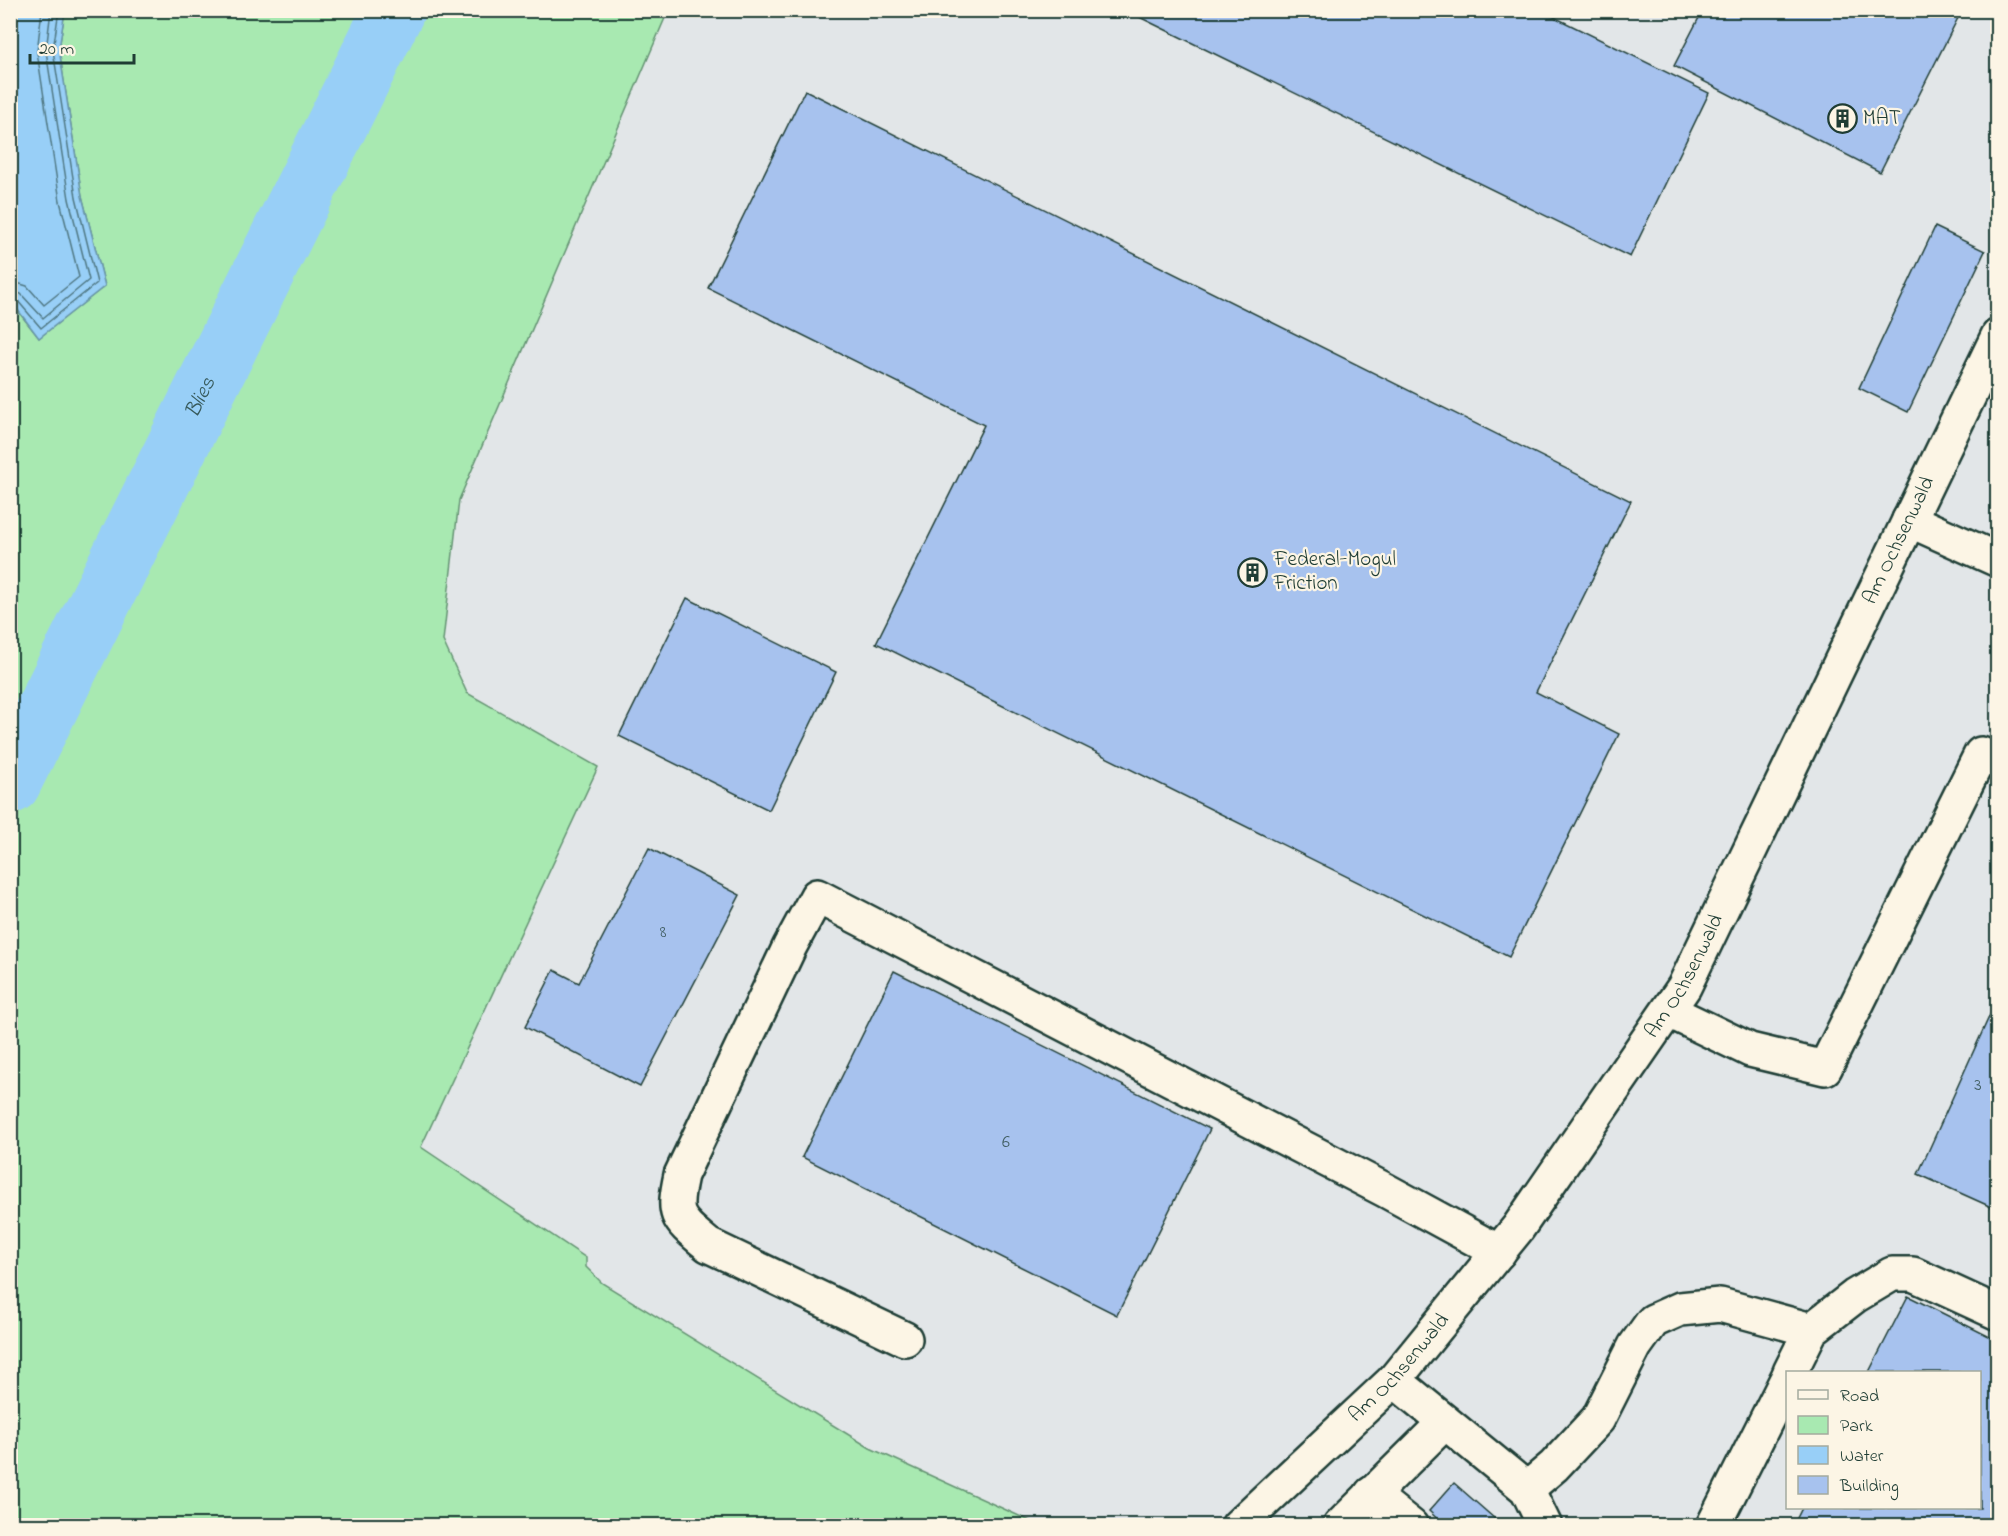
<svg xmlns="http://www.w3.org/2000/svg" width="2008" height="1536" font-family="'Indie Flower',sans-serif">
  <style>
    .built { fill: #e2e6e8; fill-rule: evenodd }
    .green { fill: #a8e9b1; stroke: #649372; stroke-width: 1.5 }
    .water { fill: #98cff7; stroke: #6895a9; stroke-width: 1.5 }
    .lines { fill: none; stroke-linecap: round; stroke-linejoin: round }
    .shore { stroke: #4f7782; stroke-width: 1.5 }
    .river { stroke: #98cff7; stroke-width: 62 }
    .building { fill: #a7c2ee; stroke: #1f3d34; stroke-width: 1.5 }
    .minor-casing { stroke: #1f3d34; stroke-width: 38 }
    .minor { stroke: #fcf5e5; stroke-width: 33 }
    .labels { text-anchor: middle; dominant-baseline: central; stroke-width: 4.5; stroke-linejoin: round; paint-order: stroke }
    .number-label { font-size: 18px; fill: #415e62 }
    .poi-label { font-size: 21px; fill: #1f3d34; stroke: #fcf5e5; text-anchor: start }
    .street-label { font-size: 21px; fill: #1f3d34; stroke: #fcf5e5 }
    .water-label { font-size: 22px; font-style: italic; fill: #375a5b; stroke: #fcf5e5 }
  </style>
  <rect width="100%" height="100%" fill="#fcf5e5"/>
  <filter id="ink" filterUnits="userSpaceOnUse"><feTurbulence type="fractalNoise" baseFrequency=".0167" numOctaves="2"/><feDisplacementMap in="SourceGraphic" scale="12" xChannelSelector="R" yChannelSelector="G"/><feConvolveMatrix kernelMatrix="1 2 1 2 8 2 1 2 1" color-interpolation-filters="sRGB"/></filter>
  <g filter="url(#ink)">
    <path class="built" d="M668 11H1997V1525H1039L870 1448 602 1283 586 1267 421 1147 598 767 467 693 443 641 459 500ZM1788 1372H1980V1508H1788Z"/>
    <path class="green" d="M65 11H668L459 500 443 641 467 693 598 767 421 1147 586 1258V1267L602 1283 870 1448 1039 1525H11L10 301 39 338 105 286 82 196 59 49Z"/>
    <path class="water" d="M11 10 65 11 59 49 82 196 105 286 39 338 11 301Z"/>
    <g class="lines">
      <path class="shore" d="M10 281 27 286 44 305 79 277 60 201 37 52 42 10
        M10 290 21 294 43 318 89 280 69 199 46 51 51 10
        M10 298 17 300 41 328 97 283 76 197 53 50 59 10"/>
      <path class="river" id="s1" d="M10 783 394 10"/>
    </g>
    <path class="building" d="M1125 10H1540L1709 93 1630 257Z
      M1703 10H1962L1880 172 1674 66Z
      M805 90 1631 501 1536 692 1619 734 1509 957 876 643 984 425 708 288Z
      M1935 227 1985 251 1908 412 1859 388Z
      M687 598 836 672 769 810 619 736Z
      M649 848 740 895 640 1087 525 1027 554 970 579 983Z
      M894 971 1210 1129 1117 1315 802 1157Z
      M1998 997V1210L1918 1174Z
      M1908 1296 1998 1341V1526H1793L1802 1508H1980V1372H1869Z
      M1454 1483 1503 1526H1445L1429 1511Z"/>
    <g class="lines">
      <defs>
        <g id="minor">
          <path d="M1909 520 1998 560"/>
          <path d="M1669 1011 1750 1050 1825 1068 1981 754 1998 762"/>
          <path d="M905 1339 708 1245C676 1218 672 1217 681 1175L790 946 817 896 1385 1190 1499 1252"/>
          <path d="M1790 1372 1811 1330 1855 1296 1892 1274H1913L1998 1313"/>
          <path d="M1394 1380 1527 1489 1545 1526"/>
          <path d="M1527 1489 1554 1466 1598 1419 1635 1346 1653 1321 1680 1309 1720 1305 1811 1330"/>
          <path d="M1371 1494 1411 1526"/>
          <path id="s2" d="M1238 1526 1394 1380 1518 1228 1684 987 1998 336"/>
          <path d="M1340 1526 1445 1422"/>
          <path d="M1713 1526 1788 1377"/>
        </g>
      </defs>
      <use href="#minor" class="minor-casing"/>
      <use href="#minor" class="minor"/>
    </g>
  </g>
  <defs>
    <symbol id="building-ring" viewBox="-11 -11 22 22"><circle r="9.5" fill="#fcf5e5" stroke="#1f3d34" stroke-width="1.5"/><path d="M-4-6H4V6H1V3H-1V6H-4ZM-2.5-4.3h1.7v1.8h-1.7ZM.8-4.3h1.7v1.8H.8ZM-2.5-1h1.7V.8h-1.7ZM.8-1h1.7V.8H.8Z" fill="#1f3d34"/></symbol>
  </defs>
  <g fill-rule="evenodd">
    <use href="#building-ring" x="1826" y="102" width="33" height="33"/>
    <use href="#building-ring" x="1236" y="556" width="33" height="33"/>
  </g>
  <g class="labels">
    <g class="number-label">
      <text x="663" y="933">8</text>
      <text x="1978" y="1086">3</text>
      <text x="1006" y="1143">6</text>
    </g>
    <g class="poi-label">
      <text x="1863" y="119">MAT</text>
      <text x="1274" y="560">Federal-Mogul<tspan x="1274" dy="24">Friction</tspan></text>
    </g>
    <g class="street-label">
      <text stroke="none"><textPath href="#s2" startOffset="1198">Am Ochsenwald</textPath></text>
      <text stroke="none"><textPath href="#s2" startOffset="712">Am Ochsenwald</textPath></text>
      <text stroke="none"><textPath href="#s2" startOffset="226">Am Ochsenwald</textPath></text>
    </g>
    <g class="water-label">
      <text stroke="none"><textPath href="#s1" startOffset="430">Blies</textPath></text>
    </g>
  </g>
  <rect width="2008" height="1536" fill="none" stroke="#fcf5e5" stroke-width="36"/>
  <rect x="18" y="18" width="1972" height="1500" fill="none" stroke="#1f3d34" stroke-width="2" filter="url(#ink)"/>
  <rect x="1786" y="1371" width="195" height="138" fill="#fcf5e5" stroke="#a4ab9e" stroke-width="1.5"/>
  <rect x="1798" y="1390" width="30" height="9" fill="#fcf5e5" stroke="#a4ab9e" stroke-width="1.5"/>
  <text x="1840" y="1401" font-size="18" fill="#1f3d34">Road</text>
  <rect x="1798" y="1416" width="30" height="18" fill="#a8e9b1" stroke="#a4ab9e" stroke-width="1.5"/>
  <text x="1840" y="1431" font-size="18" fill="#1f3d34">Park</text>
  <rect x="1798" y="1446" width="30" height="18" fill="#98cff7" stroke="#a4ab9e" stroke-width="1.5"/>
  <text x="1840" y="1461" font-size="18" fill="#1f3d34">Water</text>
  <rect x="1798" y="1476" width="30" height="18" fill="#a7c2ee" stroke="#a4ab9e" stroke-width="1.5"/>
  <text x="1840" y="1491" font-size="18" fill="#1f3d34">Building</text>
  <path d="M30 54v9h104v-9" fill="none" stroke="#1f3d34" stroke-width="3"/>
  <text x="39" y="54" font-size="18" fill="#1f3d34" stroke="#fcf5e5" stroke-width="4.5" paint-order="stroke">20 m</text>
</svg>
